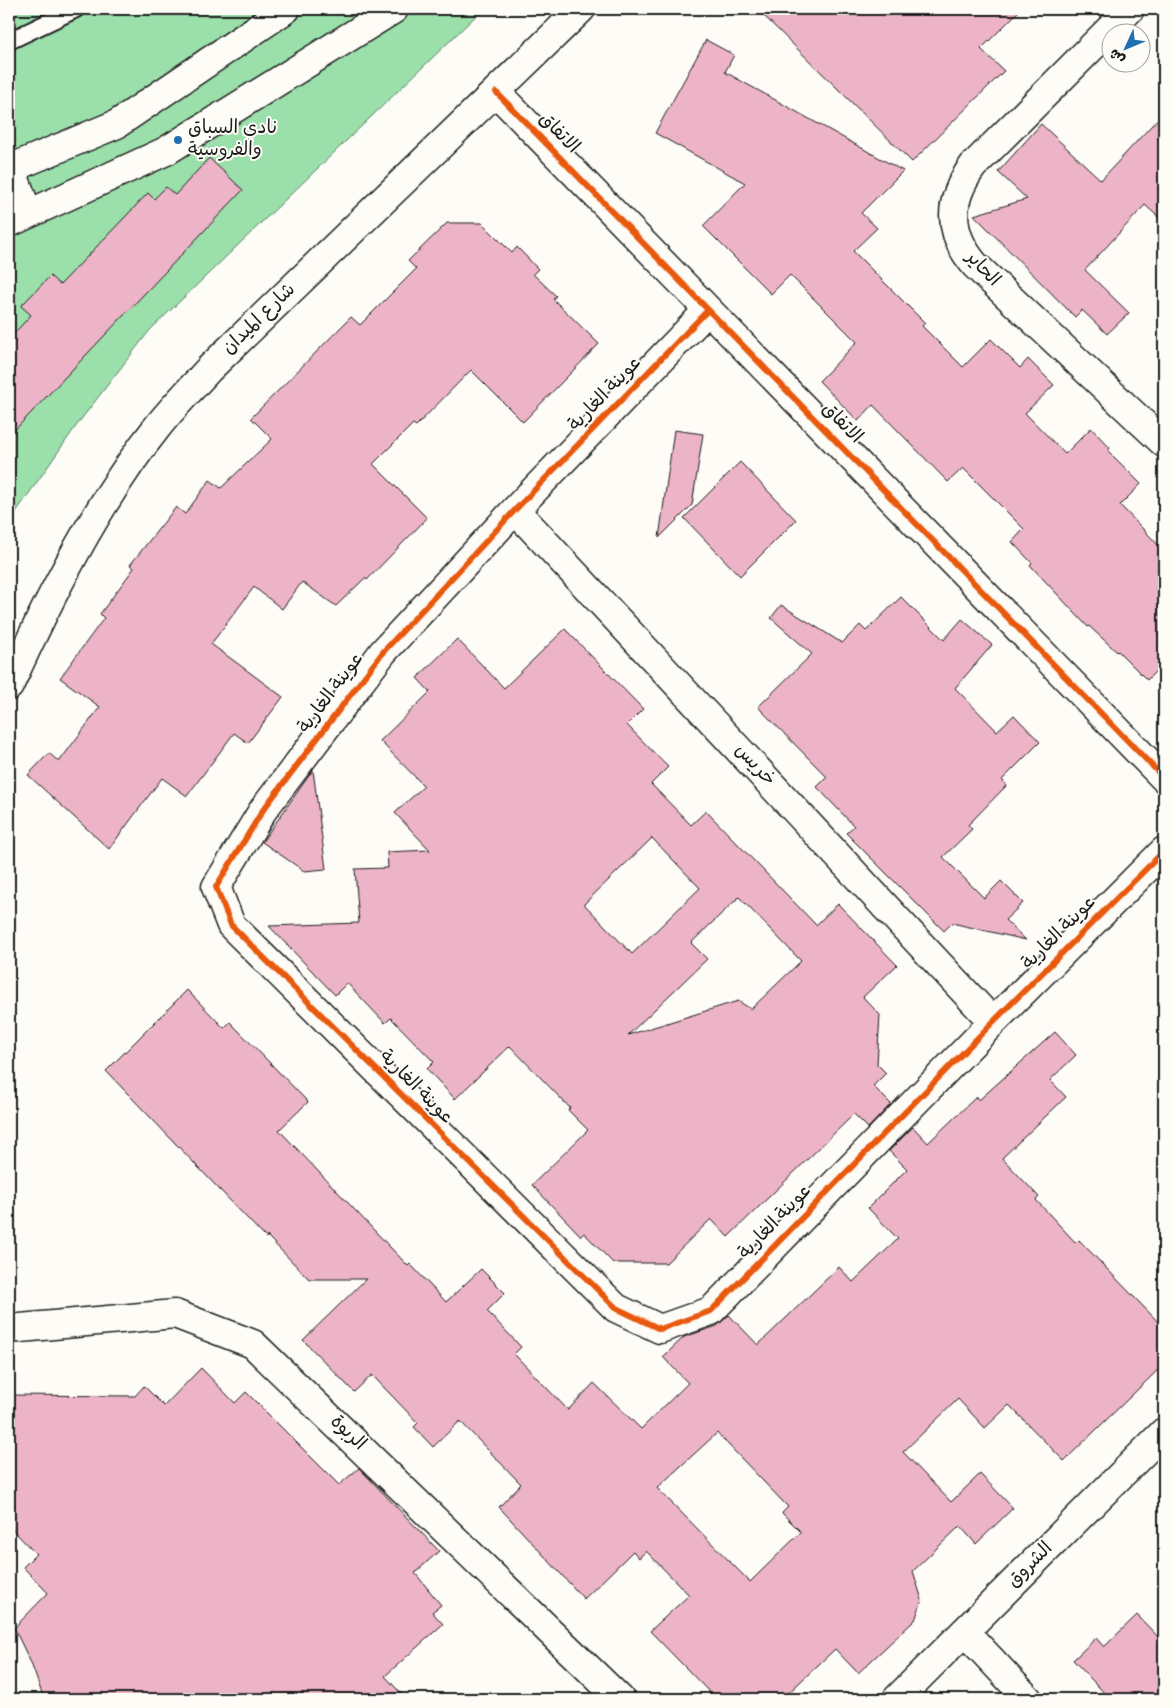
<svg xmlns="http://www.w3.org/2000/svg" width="1173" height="1708" font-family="'Gochi Hand','Playpen Sans Arabic',sans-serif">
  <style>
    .green { fill: #9bdfab; stroke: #5c7e64 }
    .building { fill: #edb4c8; stroke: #1c1c1c; fill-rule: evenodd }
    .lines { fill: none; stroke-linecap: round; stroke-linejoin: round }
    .lane-casing { stroke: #1c1c1c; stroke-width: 20 }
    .street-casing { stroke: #1c1c1c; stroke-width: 31 }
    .secondary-casing { stroke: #1c1c1c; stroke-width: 31 }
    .lane { stroke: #fdfcf7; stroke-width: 16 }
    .street { stroke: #fdfcf7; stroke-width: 28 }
    .secondary { stroke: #fdfcf7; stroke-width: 28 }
    .cycleway-casing { stroke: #fdfcf7; stroke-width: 9 }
    .cycleway { stroke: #e8590c; stroke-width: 6 }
    .poi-dot { fill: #1f6fb2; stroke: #fdfcf7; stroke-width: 2 }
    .labels { text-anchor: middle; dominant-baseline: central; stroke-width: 4; stroke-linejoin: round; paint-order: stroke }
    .poi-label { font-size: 19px; fill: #1c1c1c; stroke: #fdfcf7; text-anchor: start }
    .street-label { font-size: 19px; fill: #1c1c1c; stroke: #fdfcf7 }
  </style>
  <rect width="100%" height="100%" fill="#fdfcf7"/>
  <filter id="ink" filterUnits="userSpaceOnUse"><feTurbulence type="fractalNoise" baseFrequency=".02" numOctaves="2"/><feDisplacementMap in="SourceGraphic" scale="10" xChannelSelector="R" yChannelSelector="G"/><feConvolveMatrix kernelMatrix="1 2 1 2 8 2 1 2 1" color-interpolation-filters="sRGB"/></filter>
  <g filter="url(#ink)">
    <path class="green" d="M9 9H483L150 330 79 422 9 522Z"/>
    <path class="building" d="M757 9H1021L981 49 1004 71 912 162Z
      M706 40 734 55 725 72 903 171 861 213 877 228 853 251 925 323 922 326 963 367 991 339 1020 368 1028 359 1054 385 1025 413 1065 454 1091 428 1110 448 1108 451 1141 484 1120 505 1164 551V663L1147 680 1118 651 1117 652 1089 626 1088 627 1030 565 1032 563 1012 542 1024 529 963 468 948 482 873 405 858 421 819 381 857 342 790 275 771 294 703 226 745 183 655 133Z
      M1164 112V222L1145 205 1085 270 1129 313 1107 334 1082 310 1075 317 974 215 1027 199 998 172 1041 124 1101 180Z
      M209 158 243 190 9 436V339L31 315 21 306 50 276 60 285 148 193 154 199 166 187 175 195Z
      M447 223H482L512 253 517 247 538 269 533 274 556 296 553 299 599 344 523 422 471 370 416 426 413 424 373 464 427 518 367 580 365 578 336 606 302 582 282 609 254 587 211 644 283 697 248 743 234 733 187 796 162 778 109 849 28 775 49 753 59 762 100 707 60 678 104 618 100 614 134 568 130 565 176 507 185 514 210 480 221 488 272 439 251 418 351 317 360 325 416 269 408 261Z
      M674 430 703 434 692 505 659 538Z
      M740 462 796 520 740 576 684 518Z
      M901 597 944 640 962 619 992 645 955 688 997 731 1014 715 1040 742 1002 780 1007 785 968 825 972 829 943 857 984 898 1001 881 1023 903 1005 920 1026 940 952 923 944 931 846 833 854 826 817 787 827 777 758 707 812 654 771 618 781 605 842 643 860 625 866 631Z
      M565 629 643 709 627 725 668 767 651 784 691 825 706 811 816 925 838 904 897 965 863 997 880 1015 877 1064 886 1073 873 1086 891 1104 868 1128 854 1114 728 1237 711 1219 666 1263H613L584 1233 581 1236 532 1185 588 1130 568 1110 570 1108 510 1046 455 1099 427 1069 434 1062 391 1018 385 1023 347 983 335 995 269 926 359 923 355 869 388 868 387 852 430 850 395 813 424 786 380 741 430 692 417 678 457 639 504 688ZM652 838 700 888 632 954 584 904ZM739 897 801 961 751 1009 738 1001 628 1035 707 959 691 943Z
      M313 770 326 869 304 871 262 842Z
      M187 990 224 1028 230 1022 308 1102 279 1130 408 1266 410 1264 446 1302 481 1269 505 1293 487 1311 521 1347 514 1354 568 1410 594 1383 641 1429 688 1383 663 1357 684 1337 717 1326 729 1315 758 1345 839 1267 853 1282 898 1239 868 1208 907 1169 889 1151 913 1127 928 1143 976 1097 979 1100 1055 1032 1076 1055 1050 1080 1066 1097 1002 1158 1039 1197 1036 1200 1076 1243 1079 1240 1164 1328V1364L1064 1461 1009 1405 985 1428 958 1399 903 1452 951 1502 980 1474 1013 1508 976 1544 960 1526 913 1571 922 1600 915 1620 858 1673 835 1649 782 1699H716L650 1631 689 1595 646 1551 639 1558 633 1551 584 1599 499 1507 521 1484 460 1421 433 1447 414 1427 418 1423 372 1375 354 1392 303 1340 366 1279H309L267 1236 266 1238 106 1071ZM717 1433 788 1507 782 1513 801 1532 750 1582 657 1488Z
      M201 1368 235 1403 246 1392 339 1485 359 1468 439 1551 415 1573 441 1605 432 1612 443 1624 385 1676 406 1699H44L31 1663 14 1628 48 1593 23 1567 36 1554 9 1526V1395L135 1396 144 1386 164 1406Z
      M1137 1615 1164 1643V1699H1110L1073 1660 1096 1638 1104 1647Z"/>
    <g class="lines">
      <defs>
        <path id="lane" d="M9 41 76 9"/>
        <path id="street" d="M1130 9 973 166C948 200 947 232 975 265L1164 443
          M496 92 1164 778
          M11 168 28 214
          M9 169 117 124 286 9
          M9 223 166 151 394 9
          M708 310 515 510 383 652 263 810 216 887 231 925 616 1308 660 1329 711 1311 993 1022 1164 851
          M515 510 993 1022
          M9 1329 175 1314 253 1344 620 1699
          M965 1632 1028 1699
          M897 1699 1164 1432"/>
        <path id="secondary" d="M9 686C49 598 98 501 158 426 174 406 192 388 209 369L581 9"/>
      </defs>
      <use href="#lane" class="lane-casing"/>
      <use href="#street" class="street-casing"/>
      <use href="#secondary" class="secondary-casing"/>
      <use href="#lane" class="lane"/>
      <use href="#street" class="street"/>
      <use href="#secondary" class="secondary"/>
      <defs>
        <path id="cycleway" d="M496 92 1164 778
          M708 310 515 510 383 652 263 810 216 887 231 925 616 1308 660 1329 711 1311 993 1022 1164 851"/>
      </defs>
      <use href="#cycleway" class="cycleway-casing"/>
      <use href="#cycleway" class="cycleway"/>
    </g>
  </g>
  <circle class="poi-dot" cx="178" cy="140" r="5"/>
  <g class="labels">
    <g class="poi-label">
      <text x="188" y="129">نادي السباق<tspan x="188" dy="22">والفروسية</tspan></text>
    </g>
    <g class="street-label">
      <text transform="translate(558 134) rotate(46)">الاتفاق</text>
      <text transform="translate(982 270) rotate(47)">الحاير</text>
      <text transform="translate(260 320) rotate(-44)">شارع الميدان</text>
      <text transform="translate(606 395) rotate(-46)">عوينة الغارية</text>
      <text transform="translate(841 424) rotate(46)">الاتفاق</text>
      <text transform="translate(332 694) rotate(-53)">عوينة الغارية</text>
      <text transform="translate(754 766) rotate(47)">خريس</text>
      <text transform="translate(1060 934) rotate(-45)">عوينة الغارية</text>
      <text transform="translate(415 1088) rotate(45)">عوينة الغارية</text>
      <text transform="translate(776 1223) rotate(-46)">عوينة الغارية</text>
      <text transform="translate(347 1434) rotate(44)">الربوة</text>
      <text transform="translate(1031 1566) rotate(-45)">الشروق</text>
    </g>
  </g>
  <rect width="1173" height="1708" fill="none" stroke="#fdfcf7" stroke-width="30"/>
  <rect x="15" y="15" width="1143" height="1678" fill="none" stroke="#1c1c1c" stroke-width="2" filter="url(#ink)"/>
  <g transform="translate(1126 48) rotate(226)"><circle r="24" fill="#fdfcf7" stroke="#a3a29f"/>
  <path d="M0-4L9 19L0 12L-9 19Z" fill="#1f6fb2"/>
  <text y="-8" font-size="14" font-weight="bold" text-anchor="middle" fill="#1c1c1c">ش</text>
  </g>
</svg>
